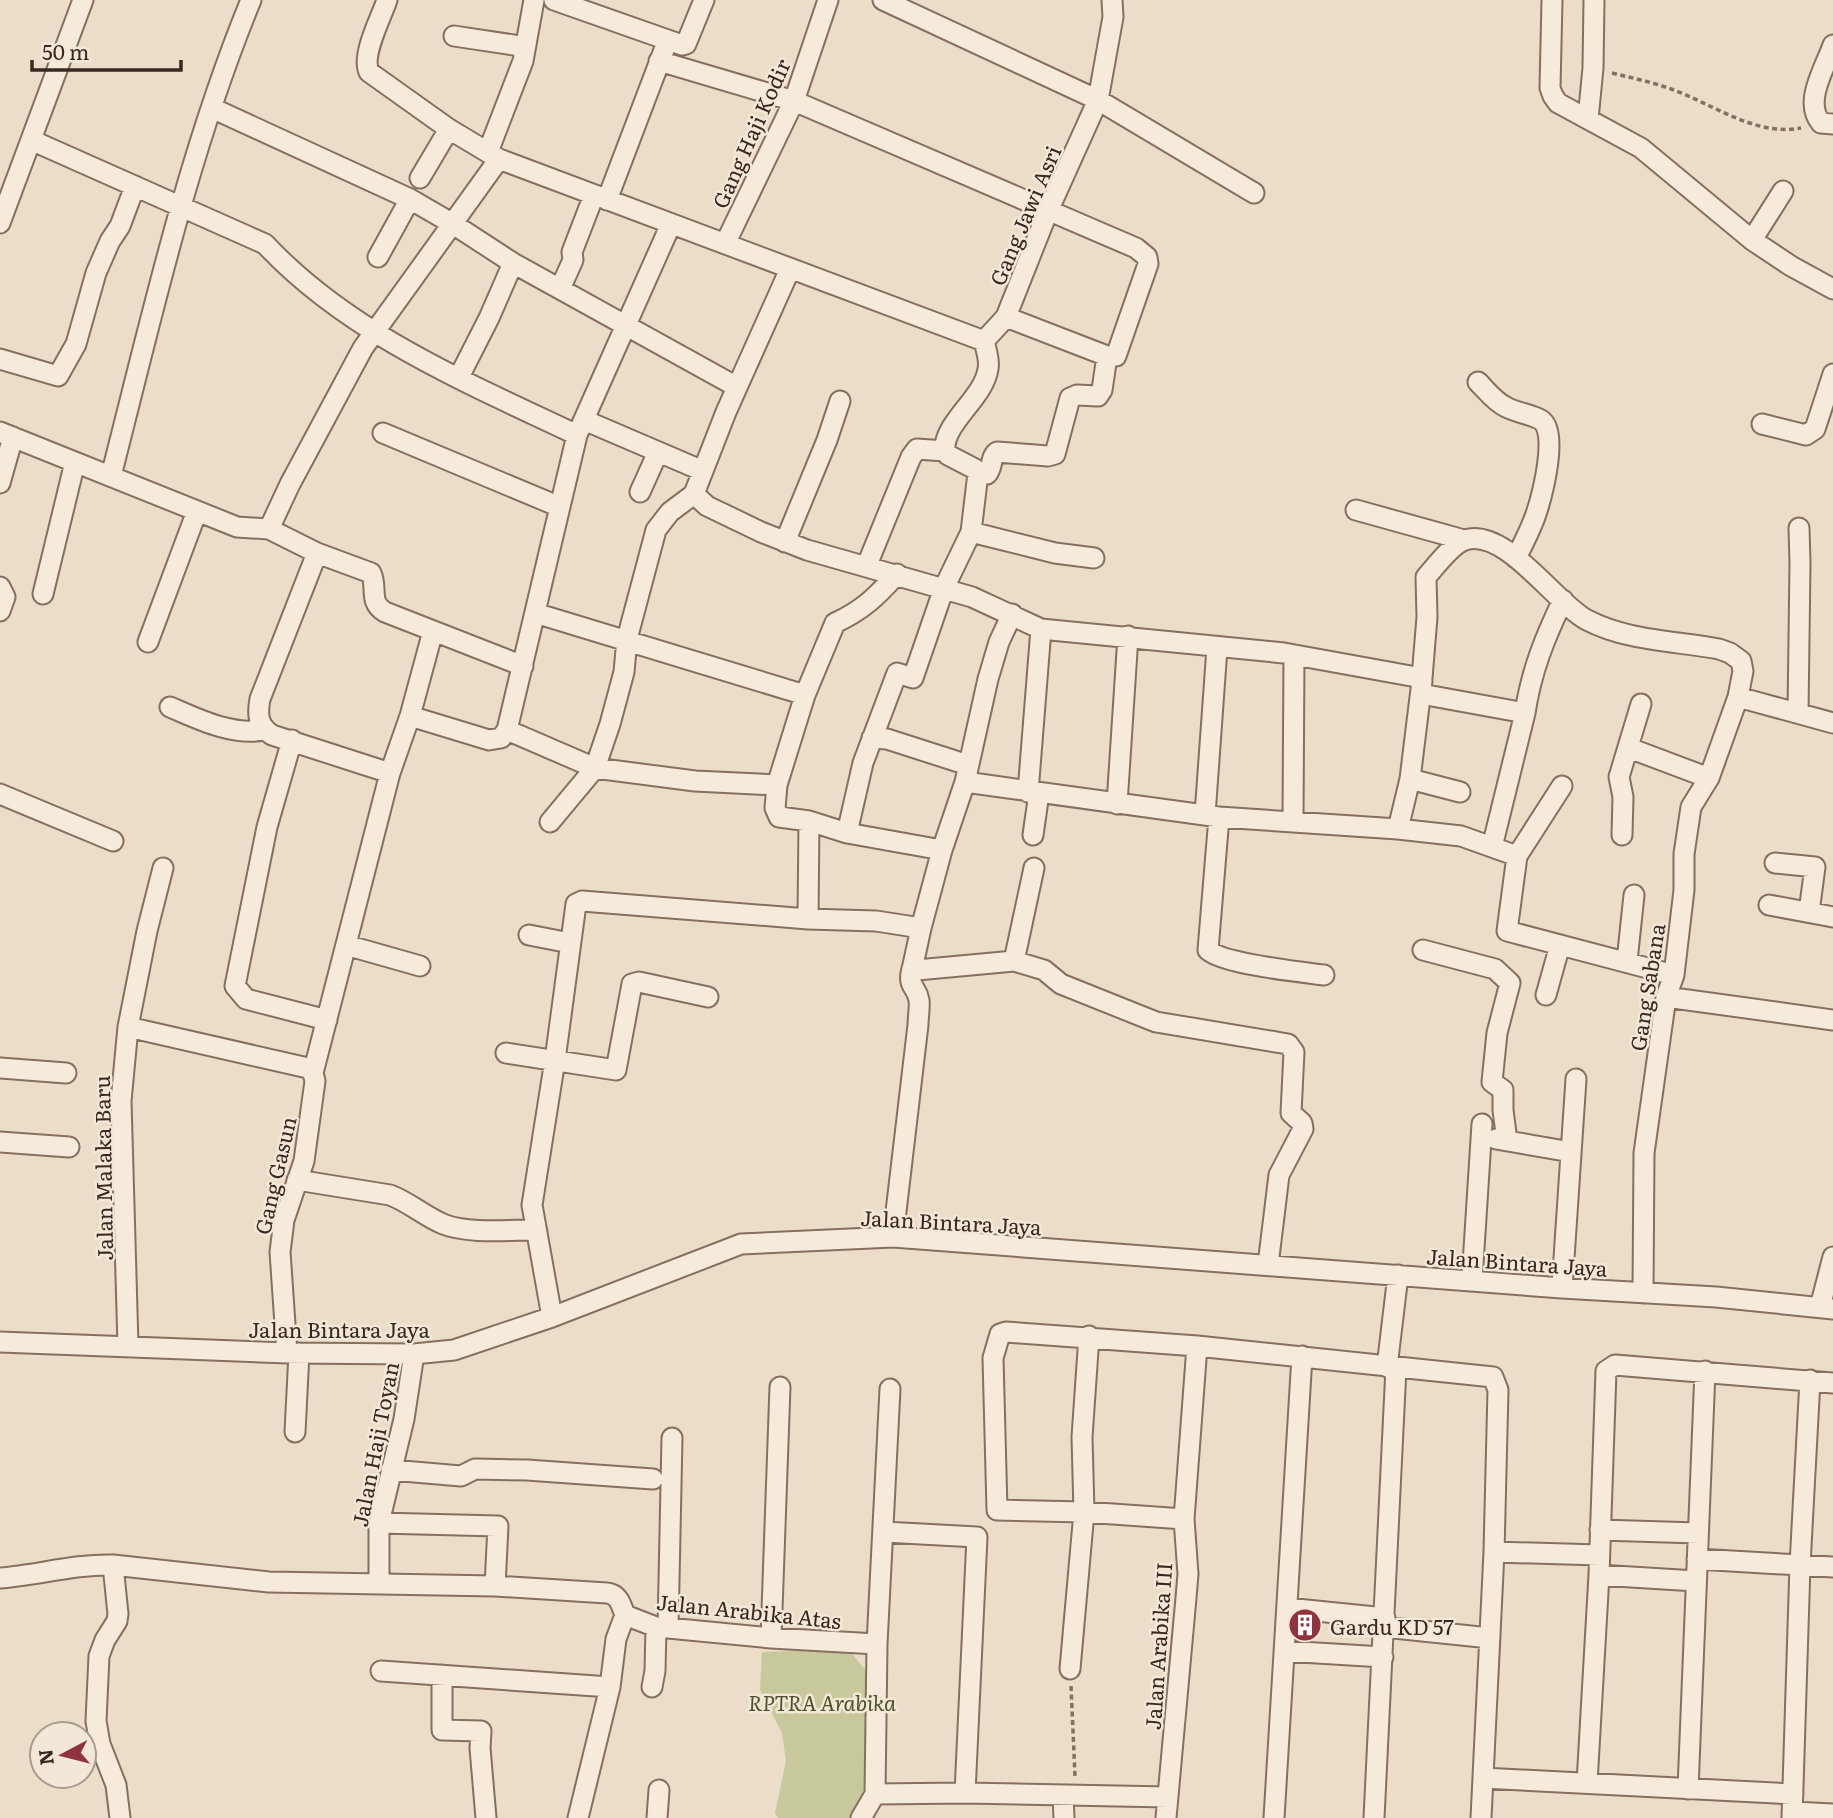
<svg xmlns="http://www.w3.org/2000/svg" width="1833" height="1818" font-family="Literata,serif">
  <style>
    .green { fill: #c8c89d }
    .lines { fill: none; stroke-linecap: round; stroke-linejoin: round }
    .minor-casing { stroke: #866f5f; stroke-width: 23 }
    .path { stroke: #866f5f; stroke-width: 3.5; stroke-dasharray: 5 3.5; stroke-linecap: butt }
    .minor { stroke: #f6ebdb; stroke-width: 19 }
    .labels { text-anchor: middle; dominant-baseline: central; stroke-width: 5; stroke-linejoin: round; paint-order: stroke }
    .street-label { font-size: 21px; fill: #372921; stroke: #f3e8d7 }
    .poi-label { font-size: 21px; fill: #372921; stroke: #f3e8d7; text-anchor: start }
    .park-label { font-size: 21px; font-style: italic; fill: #4c5229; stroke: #f3e8d7 }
  </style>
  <rect width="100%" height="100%" fill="#ebddc8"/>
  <path class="green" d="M848 1649 873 1679V1769L863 1791 861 1812 855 1818H778L775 1813 786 1761 782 1733 760 1690 762 1652Z"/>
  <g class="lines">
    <defs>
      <path id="minor" d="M387 0C381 18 361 55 369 72L449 129 499 159 984 341
        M554 0 682 45 686 44 704 0
        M883 0 1098 100 1254 193
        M1552 0 1550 88 1553 96 1558 103 1641 148 1752 240 1791 266 1833 289
        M454 36 520 46 524 52
        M1833 45C1825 68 1803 102 1821 123L1833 124
        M659 61 794 101 1136 248 1147 257 1148 264 1116 356H1107L1006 317
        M212 108 410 199 453 224 513 263 737 387
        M1588 119 1593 68 1594 0
        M31 140 265 244C349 334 468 383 577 435L671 224
        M488 152 523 61 534 0
        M420 178 449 129
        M607 200 664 50
        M0 223 83 0
        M1752 240 1783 191
        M725 244 794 101 828 0
        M378 257 410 199
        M790 269 726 412 694 494 707 506 761 532 807 550 972 597 1041 629 1284 653 1422 678 1427 617 1426 577C1435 567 1452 544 1465 540 1505 527 1555 603 1587 620 1627 641 1676 641 1719 649L1730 653 1741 661 1743 671 1738 697 1709 778 1691 807 1684 854V890L1674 975 1666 997 1644 1153 1643 1293
        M560 289 573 260 572 252 594 195
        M984 341 1006 317 1048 211 1098 100 1113 17 1112 0
        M0 359 58 376 76 344 96 273 110 241 120 226 135 186
        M459 377 489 318 513 263
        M1478 382C1486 390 1495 402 1506 407 1517 413 1531 414 1541 420 1559 432 1542 496 1536 514 1531 529 1523 544 1516 558
        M584 420 703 471
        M1762 424 1806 435 1815 429 1833 374
        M0 432 237 527 269 529 290 484 363 348 499 159
        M383 433 560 507
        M945 451C942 424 984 398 988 369 990 360 986 350 984 341
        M978 473 987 474C993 468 990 457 997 452L1048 456 1055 454 1070 398 1077 395 1098 396 1102 390 1107 356
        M111 476C152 316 188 153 251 0
        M0 483 13 437
        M640 492 658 452
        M694 494 670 512 656 530 627 639 624 672 610 724 595 768 695 781 777 785 805 695 835 623C863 610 876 597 897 574
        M1356 510 1464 540
        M269 529 317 553 260 699C257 715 258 726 272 735L390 773
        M785 542 827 440 840 401
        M317 553 371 573C378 588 368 602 385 612L523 666
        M867 565 911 457 917 449 945 451 948 455 975 469 978 473 971 532
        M0 587 5 597 0 611
        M43 594 75 462
        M535 613 805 695
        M148 642 197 511
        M1421 694 1525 713C1531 672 1545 637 1563 600
        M1738 697 1833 723
        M170 707C198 719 232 736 264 730
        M1798 713 1800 563 1799 528
        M410 716 489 740 501 738 507 730 577 435
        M507 730 595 768 550 822
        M872 738 887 739 968 765
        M292 740 267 827 235 986 246 999 327 1020
        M1629 748 1709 778
        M1410 779 1460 792
        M965 782 1219 817 1398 829 1461 836 1517 856
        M777 785 775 808 779 817 809 821 847 833 942 850
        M1562 786 1517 856 1507 931 1674 975
        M1028 792 1041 629
        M0 794 113 841
        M1117 804 1128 636
        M1205 815 1217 648
        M1219 817 1208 950C1223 964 1301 972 1324 975
        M1293 821 1294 655
        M1398 829 1410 779 1422 681
        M847 833 863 763 897 673 913 678 944 588 971 532 1055 553 1094 558
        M1033 835 1039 793
        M1622 835 1623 797 1619 777 1641 704
        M1492 847 1525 713
        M1775 863 1815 867 1809 912
        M1769 905 1833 917
        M808 919 809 821
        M921 928 913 965 917 970 1014 961 1044 970 1061 984 1156 1022 1288 1044 1294 1052 1291 1113 1302 1123 1303 1129 1279 1175 1268 1265
        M529 935 570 943
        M346 945 420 966
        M1423 950 1495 969 1510 983 1497 1033 1492 1082 1503 1090V1110L1507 1141
        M1014 961 1034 868
        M1627 961 1634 895
        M1546 995 1560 945
        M1666 997 1833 1020
        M128 1027 308 1068 313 1073 315 1081 304 1161 284 1220 280 1252 287 1353
        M506 1053 616 1070 632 984 639 982 708 997
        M0 1068 66 1073
        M313 1073 390 773 410 716 433 631
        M1496 1139 1571 1152
        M0 1142 69 1147
        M297 1180 390 1195C409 1202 424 1216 443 1224 467 1234 509 1230 535 1230
        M893 1237 918 1025C918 1017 920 1008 919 1000 916 984 906 988 913 965
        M1472 1280 1482 1124
        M1562 1288 1576 1079
        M1820 1307 1833 1257
        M552 1317 532 1205 555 1060 576 904 582 901 808 919 876 921 921 928 942 850 965 782 988 679 999 642 1012 614
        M0 1342 287 1353 414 1354 454 1350 552 1317 741 1244 893 1237 1562 1288 1716 1297 1833 1309
        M128 1346 121 1101 128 1027 147 931 163 868
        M1387 1367 1398 1275
        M295 1432 299 1353
        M391 1470 461 1476 475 1469 527 1470 653 1479
        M997 1510 993 1358 1000 1334 1006 1332 1197 1346 1493 1377 1498 1390 1494 1552 1481 1818
        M997 1510 1084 1512 1184 1519
        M379 1523 498 1526 495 1586
        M1600 1530 1698 1533
        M884 1532 977 1537
        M1494 1552 1599 1555
        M1697 1559 1833 1567
        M113 1565 118 1614 117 1621 105 1640 99 1656 96 1721 100 1744 116 1785 120 1818
        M1599 1575 1696 1581
        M0 1578C38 1575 75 1564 113 1565L269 1582 495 1586 607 1593C619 1594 621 1605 625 1615L656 1627 668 1628 771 1638 877 1644
        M379 1584V1523L404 1419 414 1354
        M1287 1608 1385 1618
        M1384 1627 1490 1638
        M668 1628 672 1438
        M771 1638 780 1387
        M1284 1651 1383 1657
        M1070 1669 1084 1512 1082 1437 1089 1336
        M381 1671 610 1687
        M442 1675V1730L481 1731 480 1748 486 1818
        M652 1687 655 1671 656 1627
        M1483 1778 1793 1794
        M1587 1783 1599 1575 1606 1371 1615 1365 1833 1383
        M1688 1789 1705 1371
        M965 1793 977 1537
        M875 1794 965 1793 1168 1797
        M1063 1796 1064 1818
        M1792 1812 1833 1814
        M578 1818 610 1687 616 1639 625 1615
        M657 1818 659 1790
        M861 1818 875 1794 877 1644 890 1389
        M1166 1818 1186 1598 1188 1574 1184 1519 1197 1346
        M1274 1818 1302 1356
        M1374 1818 1396 1368
        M1792 1818 1800 1565 1810 1380"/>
    </defs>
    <use href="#minor" class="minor-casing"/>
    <path class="path" d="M1612 73C1632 78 1652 82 1671 89 1711 103 1756 137 1801 128
      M1071 1686 1075 1776"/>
    <use href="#minor" class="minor"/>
  </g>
  <defs>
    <symbol id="building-disc" viewBox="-11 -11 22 22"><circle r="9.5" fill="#90333e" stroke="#f3e8d7"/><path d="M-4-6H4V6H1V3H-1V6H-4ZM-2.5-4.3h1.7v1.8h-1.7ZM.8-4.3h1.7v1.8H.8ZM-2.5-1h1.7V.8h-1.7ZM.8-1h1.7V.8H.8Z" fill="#fff"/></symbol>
  </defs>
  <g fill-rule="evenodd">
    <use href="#building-disc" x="1286" y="1606" width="38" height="38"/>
  </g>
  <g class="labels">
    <g class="street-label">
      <text transform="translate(750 133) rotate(-66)">Gang Haji Kodir</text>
      <text transform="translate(1024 215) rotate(-67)">Gang Jawi Asri</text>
      <text transform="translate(1646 987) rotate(-81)">Gang Sabana</text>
      <text transform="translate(102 1168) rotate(-91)">Jalan Malaka Baru</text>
      <text transform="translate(274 1175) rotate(-77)">Gang Gasun</text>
      <text transform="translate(951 1221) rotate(3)">Jalan Bintara Jaya</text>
      <text transform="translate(1517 1261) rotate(4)">Jalan Bintara Jaya</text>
      <text x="339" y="1328">Jalan Bintara Jaya</text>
      <text transform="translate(374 1444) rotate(-79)">Jalan Haji Toyan</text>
      <text transform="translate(749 1610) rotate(6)">Jalan Arabika Atas</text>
      <text transform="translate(1157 1646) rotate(-86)">Jalan Arabika III</text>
    </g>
    <g class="poi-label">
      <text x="1330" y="1625">Gardu KD 57</text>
    </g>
    <g class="park-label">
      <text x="822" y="1701">RPTRA Arabika</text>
    </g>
  </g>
  <g transform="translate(63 1755) rotate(263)"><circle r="33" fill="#f3e8d7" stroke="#a89c8e" stroke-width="2"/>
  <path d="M0-5L12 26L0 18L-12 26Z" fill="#90333e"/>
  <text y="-10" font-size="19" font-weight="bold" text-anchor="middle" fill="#372921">N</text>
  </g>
  <path d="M32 60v10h149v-10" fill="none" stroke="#372921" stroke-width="3.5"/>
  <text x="42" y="60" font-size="21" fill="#372921" stroke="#f3e8d7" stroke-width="5" paint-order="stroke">50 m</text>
</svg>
